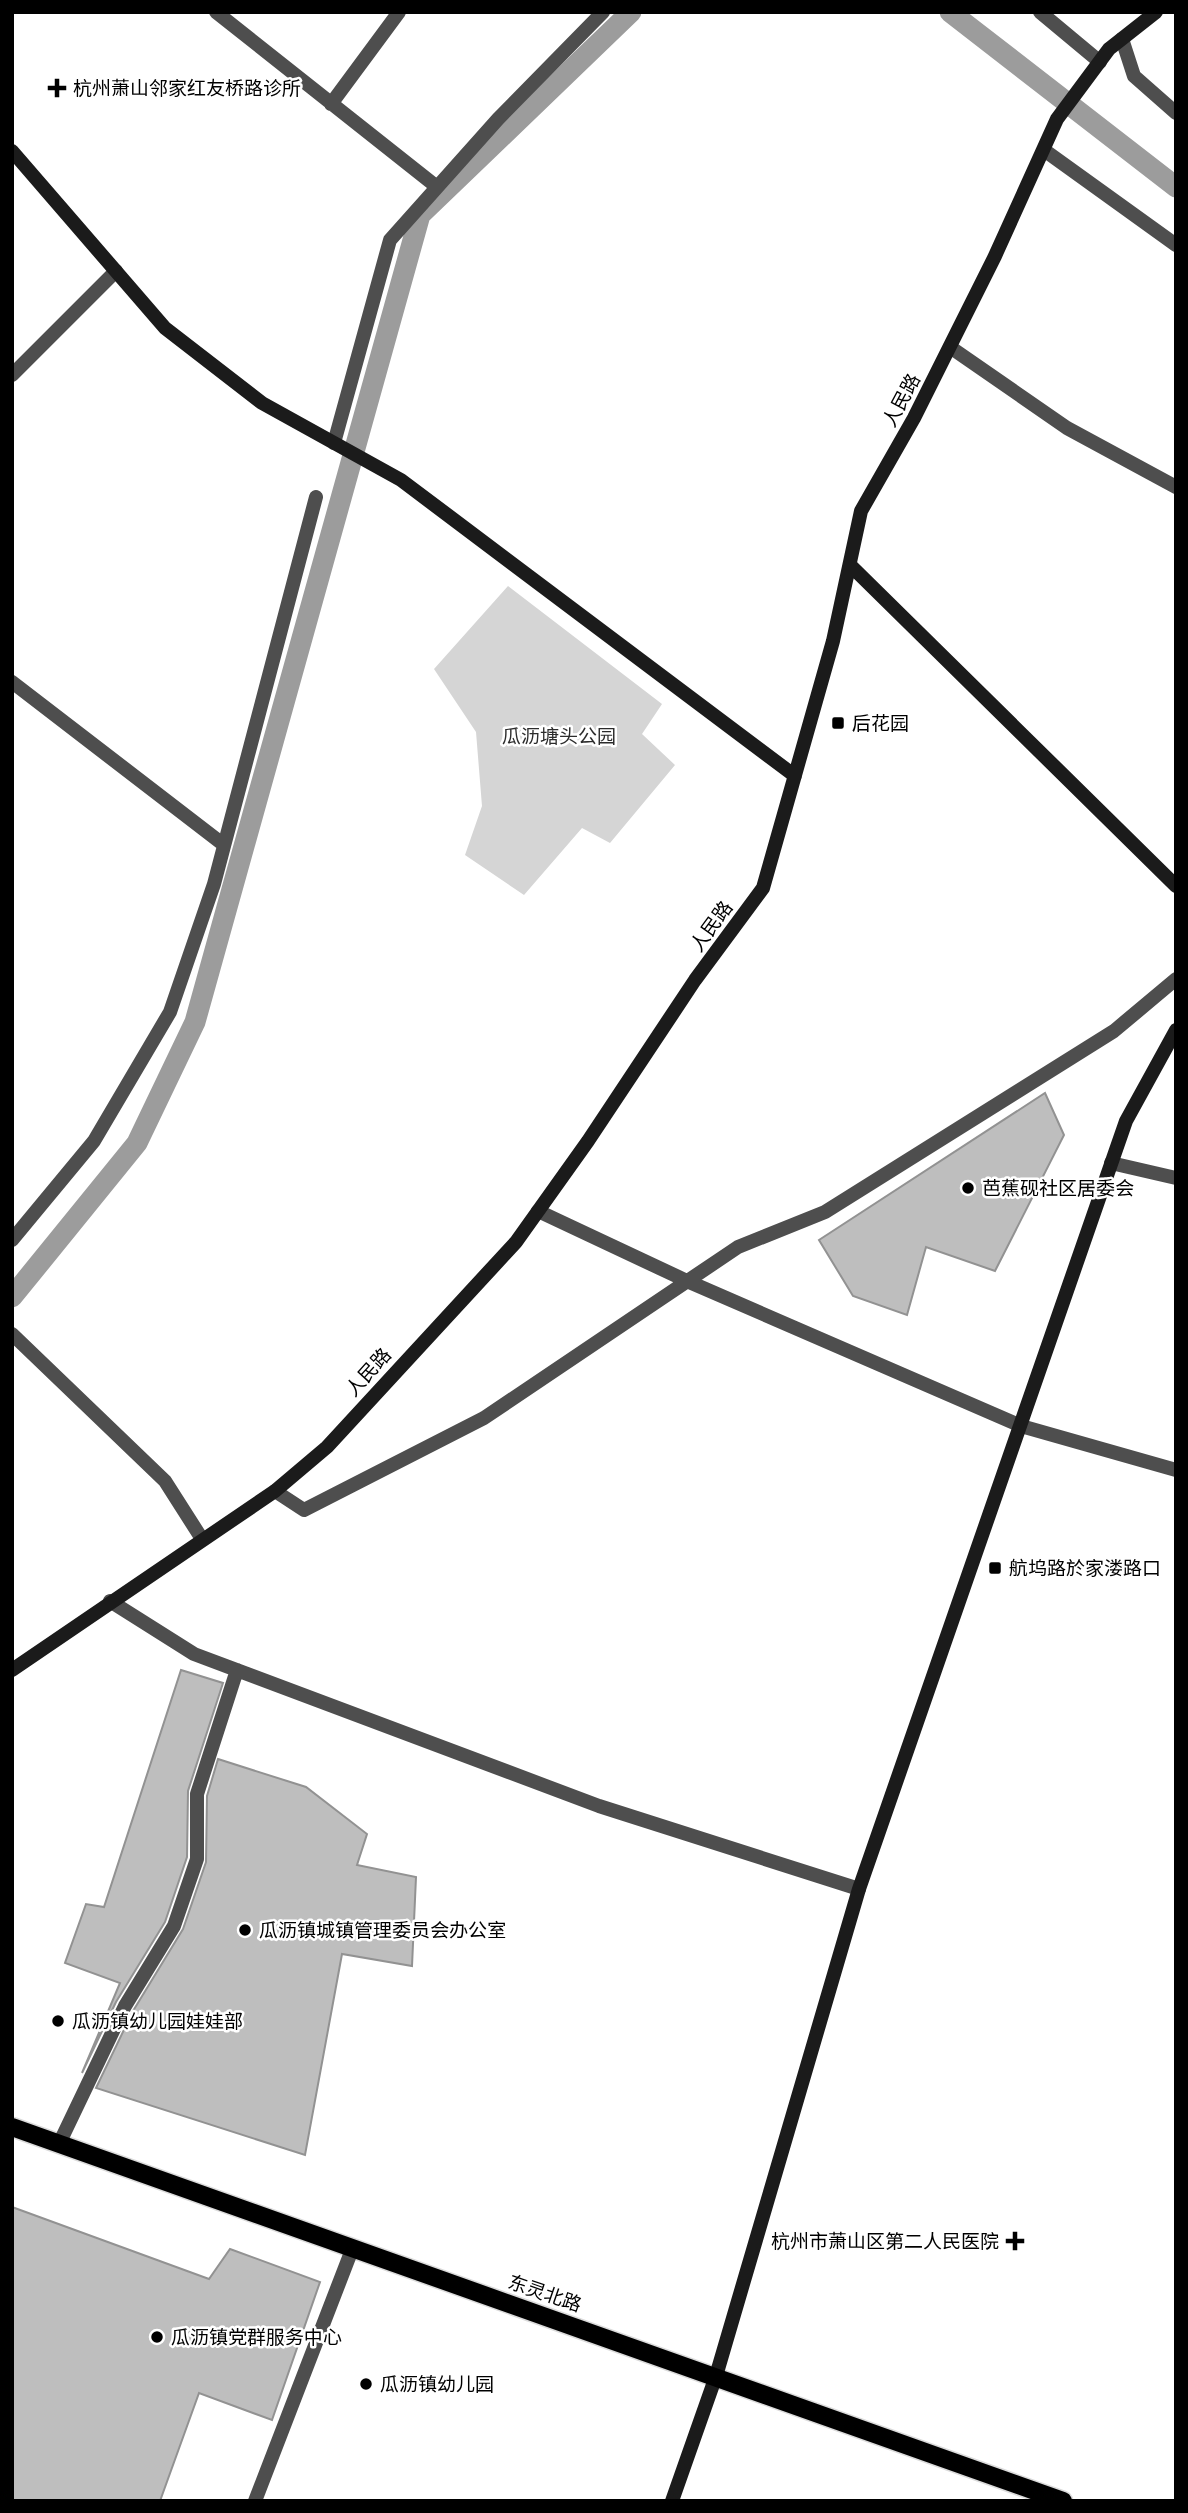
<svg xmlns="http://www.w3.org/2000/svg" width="1188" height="2513" viewBox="0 0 1188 2513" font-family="Overpass,'Noto Sans SC',sans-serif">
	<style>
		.green { fill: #d5d5d5 }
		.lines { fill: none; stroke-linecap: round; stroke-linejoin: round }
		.canal { stroke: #9c9c9c; stroke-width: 21 }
		.building { fill: #bebebe; stroke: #929292; stroke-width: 2 }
		.primary-casing { stroke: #dbdbdb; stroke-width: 21 }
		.street { stroke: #4e4e4e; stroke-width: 14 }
		.secondary { stroke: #1b1b1b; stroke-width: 14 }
		.primary { stroke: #000; stroke-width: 18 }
		.poi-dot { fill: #000; stroke: #fff; stroke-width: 2.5 }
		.labels { text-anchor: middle; stroke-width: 5; stroke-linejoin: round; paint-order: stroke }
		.poi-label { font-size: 19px; fill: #000; stroke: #fff; text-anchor: start }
		.street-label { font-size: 19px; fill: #000; stroke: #fff }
		.park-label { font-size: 19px; fill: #2c2c2c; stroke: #fff }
	</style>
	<rect width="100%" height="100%" fill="#fff"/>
	<path class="green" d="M508,586L662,704L642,734L675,765L610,843L582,828L524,895L465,855L482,806L476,732L434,669Z"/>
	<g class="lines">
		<path class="canal" d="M950,12L1176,187
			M12,1297L137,1143L195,1022L420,215L631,12"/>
	</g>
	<path class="building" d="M1045,1093L1064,1135L995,1271L926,1247L907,1315L853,1296L819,1240Z
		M181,1670L223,1683L188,1791L187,1857L165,1922L116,2002L82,2073L120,1983L65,1963L86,1904L104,1907Z
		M218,1759L306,1787L367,1834L357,1865L416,1877L412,1966L342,1954L305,2155L96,2088L133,2011L183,1929L206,1862L207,1796Z
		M12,2207L209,2279L230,2249L320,2282L272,2420L199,2393L160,2501H12Z"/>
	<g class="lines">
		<g class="primary-casing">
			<path id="primary" d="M12,2127L1063,2501"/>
		</g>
		<path class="street" d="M216,12L437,187
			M1040,12L1100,62
			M1122,39L1134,76L1176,113
			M331,104L399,12
			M1044,150L1176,245
			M950,347L1067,428L1176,487
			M12,375L116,271
			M334,443L390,240L498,119L603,12
			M12,682L224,845
			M1111,1163L1176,1178
			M538,1211L687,1281L1021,1426L1176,1470
			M12,1240L94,1141L170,1012L214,884L316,497
			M12,1334L165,1481L202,1539
			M275,1491L304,1510L484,1418L738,1247L825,1212L1114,1031L1176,979
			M110,1601L194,1654L599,1806L859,1889
			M59,2144L125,2006L174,1926L197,1859V1794L237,1670
			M255,2501L353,2247"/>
		<path class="secondary" d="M12,151L165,328L262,403L401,480L795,776
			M850,565L1176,886
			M12,1670L275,1491L327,1447L516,1242L588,1141L695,980L763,888L833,641L861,511L914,418L995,256L1057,119L1109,49L1156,12
			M672,2501L716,2376L859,1889L1126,1121L1176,1030"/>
		<use href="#primary" class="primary"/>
	</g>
	<g class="poi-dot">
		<path d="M53.5 77.5h7v7h7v7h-7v7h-7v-7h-7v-7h7z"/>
		<rect x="831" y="716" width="14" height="14" rx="3.5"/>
		<circle cx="968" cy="1188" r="7"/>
		<rect x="988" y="1561" width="14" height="14" rx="3.5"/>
		<circle cx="245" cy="1930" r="7"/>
		<circle cx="58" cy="2021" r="7"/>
		<path d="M1011.5 2230.5h7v7h7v7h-7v7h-7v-7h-7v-7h7z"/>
		<circle cx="157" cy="2337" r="7"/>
		<circle cx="366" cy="2384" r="7"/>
	</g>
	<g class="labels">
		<g class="poi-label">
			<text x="73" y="95">杭州萧山邻家红友桥路诊所</text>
			<text x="852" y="730">后花园</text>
			<text x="982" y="1195">芭蕉砚社区居委会</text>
			<text x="1009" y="1575">航坞路於家溇路口</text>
			<text x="259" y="1937">瓜沥镇城镇管理委员会办公室</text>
			<text x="72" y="2028">瓜沥镇幼儿园娃娃部</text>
			<text x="999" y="2248" text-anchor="end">杭州市萧山区第二人民医院</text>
			<text x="171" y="2344">瓜沥镇党群服务中心</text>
			<text x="380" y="2391">瓜沥镇幼儿园</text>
		</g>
		<g class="street-label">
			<text transform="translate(901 400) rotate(-62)" y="7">人民路</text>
			<text transform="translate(711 926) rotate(-54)" y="7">人民路</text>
			<text transform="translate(368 1372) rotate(-48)" y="7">人民路</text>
			<text transform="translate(545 2293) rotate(19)" y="7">东灵北路</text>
		</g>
		<g class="park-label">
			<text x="559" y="743">瓜沥塘头公园</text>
		</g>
	</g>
	<rect width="1188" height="2513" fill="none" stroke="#000000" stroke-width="28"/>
</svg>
